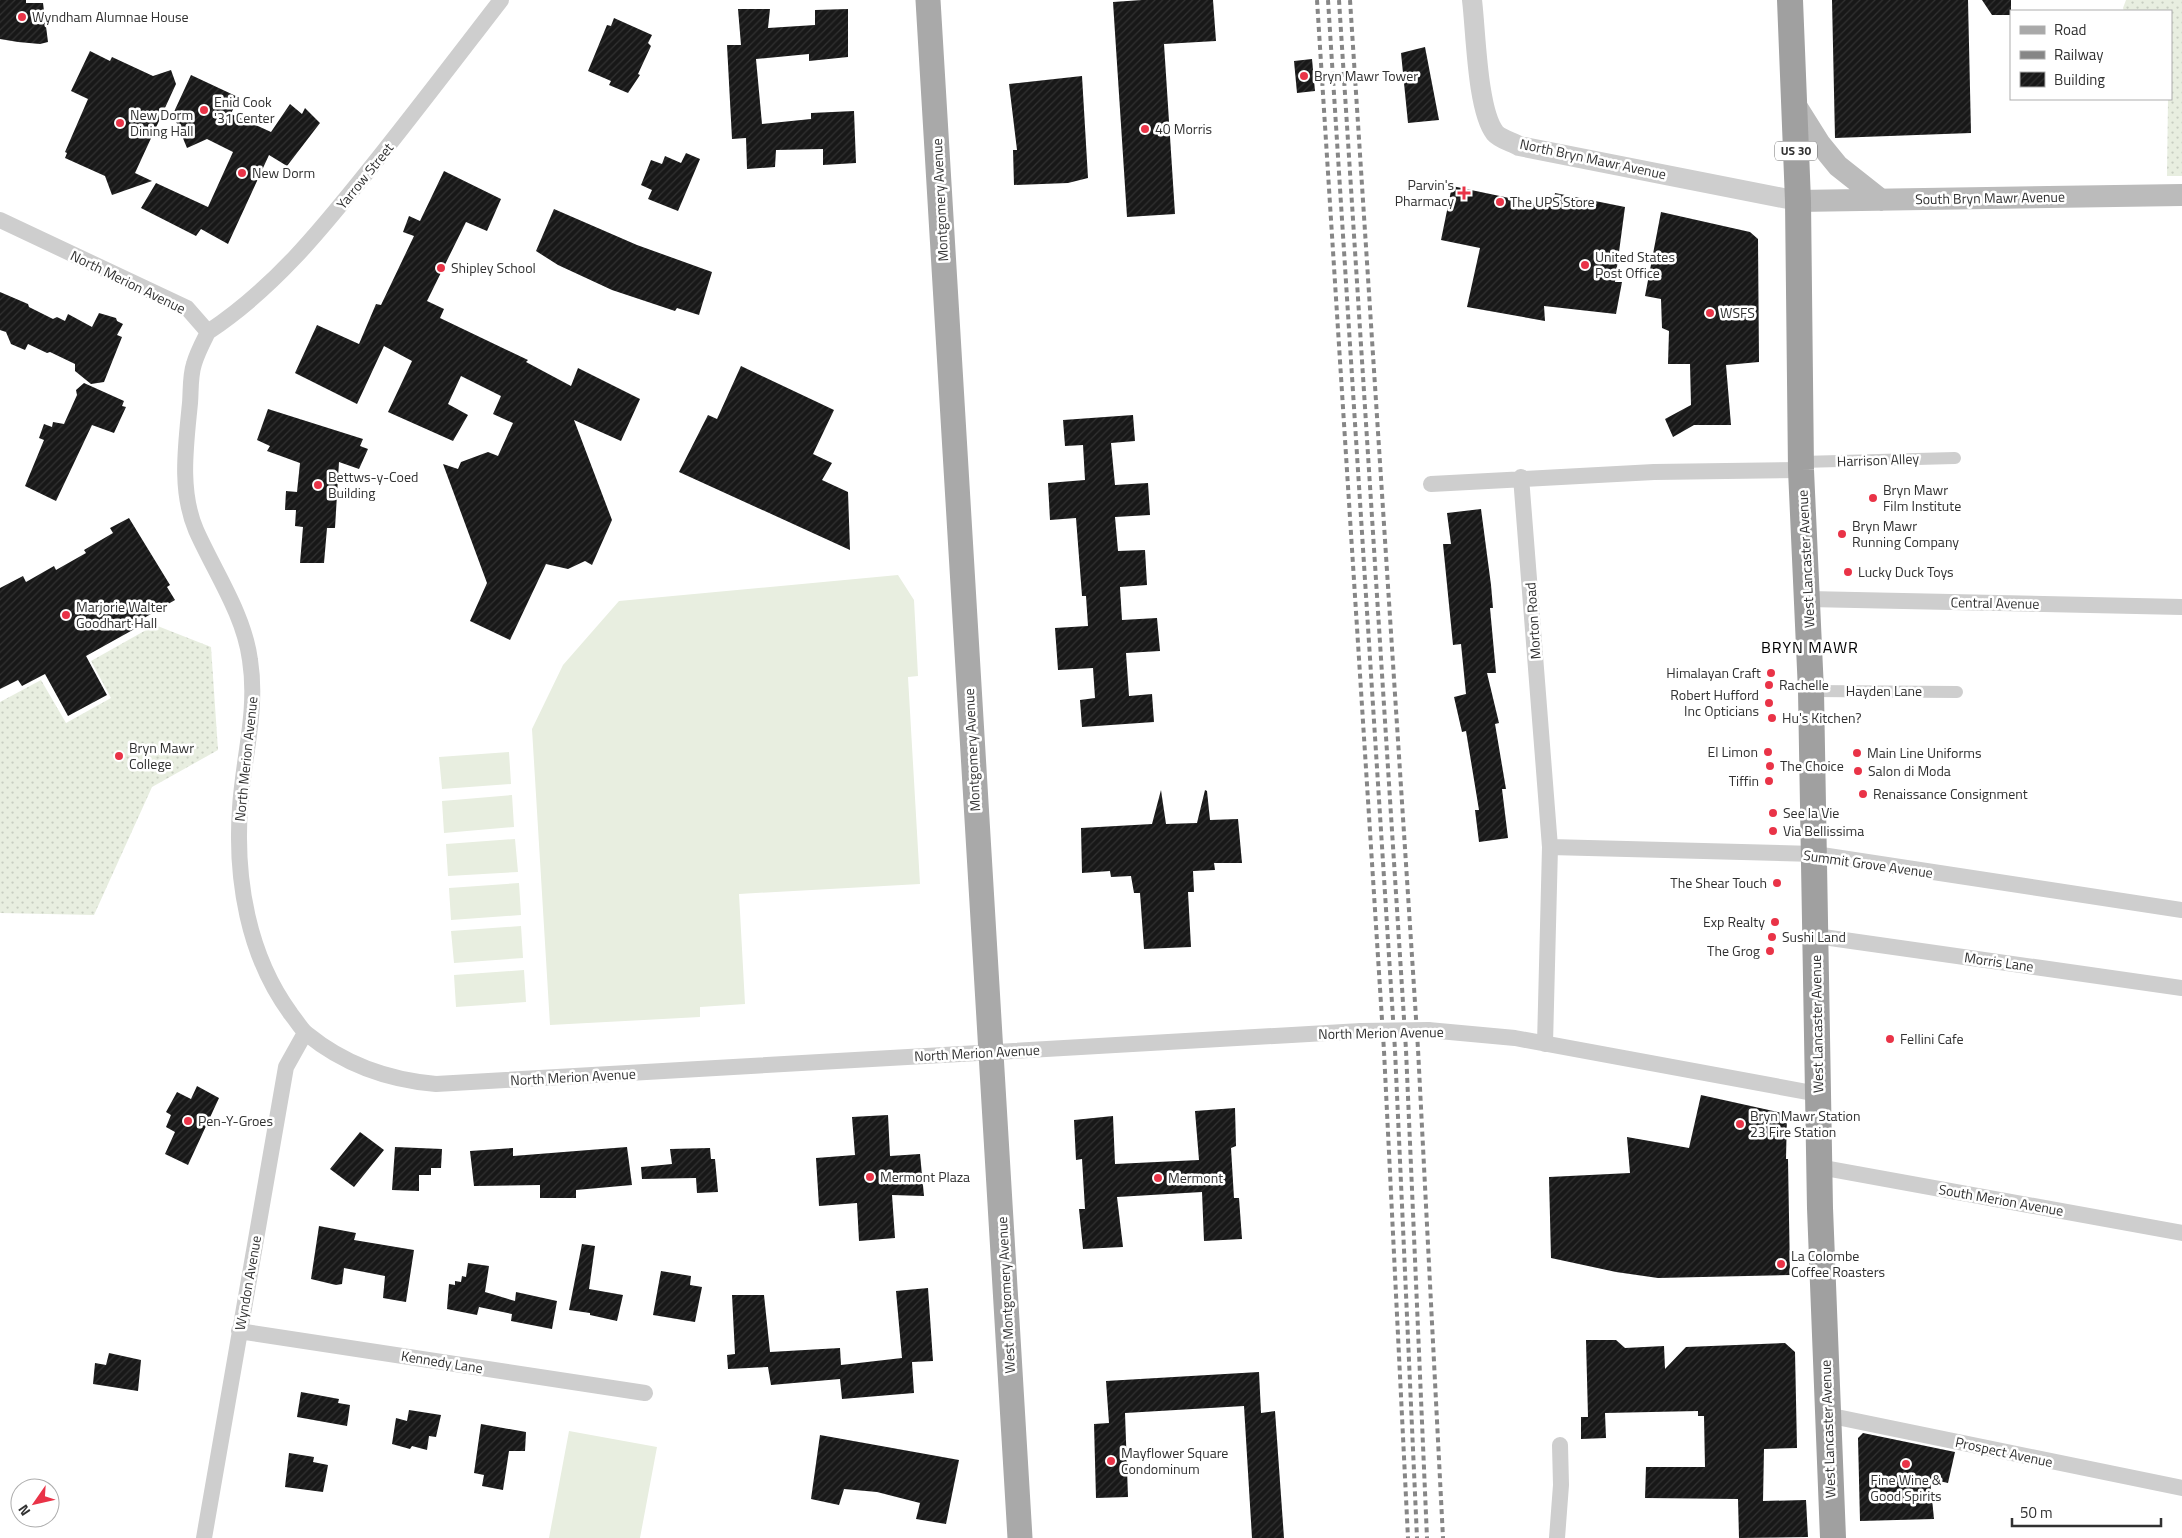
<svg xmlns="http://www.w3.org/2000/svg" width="2182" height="1538" viewBox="0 0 2182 1538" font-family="'Titillium Web',sans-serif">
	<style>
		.grass { fill: url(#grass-dots) }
		.pitch { fill: #e8eee0 }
		.building { fill: url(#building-hatch) }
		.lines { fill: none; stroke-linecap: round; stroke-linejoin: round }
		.pedestrian { stroke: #cecece; stroke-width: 12 }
		.minor { stroke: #cecece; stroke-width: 16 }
		.tertiary { stroke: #cecece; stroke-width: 20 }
		.secondary { stroke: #bbb; stroke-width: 22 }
		.primary { stroke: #a9a9a9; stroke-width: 25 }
		.trunk { stroke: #a0a0a0; stroke-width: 26 }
		.rail { stroke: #868686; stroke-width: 4; stroke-dasharray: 5 4; stroke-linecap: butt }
		.minor-bridge { stroke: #cecece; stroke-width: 16 }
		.poi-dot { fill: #e93347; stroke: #fff; stroke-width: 2 }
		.labels { text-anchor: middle; stroke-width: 5; stroke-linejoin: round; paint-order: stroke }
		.shield { fill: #fff; stroke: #6f6f6f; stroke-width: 1 }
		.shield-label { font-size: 12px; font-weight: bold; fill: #313131 }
		.poi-label { font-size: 14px; fill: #313131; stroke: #fff; text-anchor: start }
		.street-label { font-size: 14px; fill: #313131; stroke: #fff }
		.quarter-label { font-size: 16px; letter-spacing: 1px; fill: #000; stroke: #fff }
	</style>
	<defs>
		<pattern id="grass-dots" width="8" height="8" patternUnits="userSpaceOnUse" patternTransform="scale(1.25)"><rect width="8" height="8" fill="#e8eee0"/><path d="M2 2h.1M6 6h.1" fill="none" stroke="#c7cdc1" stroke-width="1.8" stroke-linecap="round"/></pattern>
		<pattern id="building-hatch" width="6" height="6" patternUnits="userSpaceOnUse" patternTransform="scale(1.25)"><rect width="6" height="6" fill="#181818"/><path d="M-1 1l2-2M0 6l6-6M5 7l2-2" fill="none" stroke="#313131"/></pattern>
	</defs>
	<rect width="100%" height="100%" fill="#fff"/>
	<path class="grass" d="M2126,0H2182V176H2167L2168,99H2171V11H2124L2123,8Z
		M155,625L211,647L218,750L152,787L94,915L0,913V702L41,680L66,723L111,698L91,661Z"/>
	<path class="pitch" d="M898,575L914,600L918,676L908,677L920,884L739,894L745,1004L700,1007V1017L550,1025L532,729L563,665L619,601Z
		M509,752L511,784L442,789L439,757Z
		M512,795L514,827L444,833L442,801Z
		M515,839L518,872L448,876L446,844Z
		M519,883L521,915L451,920L449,888Z
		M521,926L523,958L454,963L451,931Z
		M524,970L526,1002L456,1007L454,975Z
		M569,1431L657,1447L640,1538H549Z"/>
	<path class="building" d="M0,0H26V3H43L48,42L40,44L18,42L0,39Z
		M1142,0H1213L1216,41L1164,44L1175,214L1127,217L1113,2Z
		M1832,0H1968L1971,133L1835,138Z
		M1982,0H2011V15H1992Z
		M738,9H770L768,28L815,25V10L848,9V57L809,61V54L756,59L762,124L811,119V113L854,111L856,163L823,165V149L776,150L775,167L747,169L746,138L732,139L727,45H741Z
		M614,18L652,35L648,43L651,46L638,74L640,75L628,93L609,85L611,81L588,71L607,25L611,26Z
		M1425,47L1439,120L1408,123L1401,53Z
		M90,51L110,61L112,57L153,76L171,70L176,84L135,173L152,181L112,195L105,176L65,158L67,153L65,152L88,99L71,91Z
		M1312,59L1315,91L1297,93L1294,61Z
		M191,75L238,97L231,114L271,132L290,104L302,114L305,108L320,123L287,166L269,155L228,244L201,229L196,236L141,208L156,183L208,207L233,152L207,139L187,148L173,114Z
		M1082,76L1088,178L1068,183L1014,185L1013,150H1017L1009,84Z
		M686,153L700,159L678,211L648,199L652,190L641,185L651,160L662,164L665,156L681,163Z
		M444,171L501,199L487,231L466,222L427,301L444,309L440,318L528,360L526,362L571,386L578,368L640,399L621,441L574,420L612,520L592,565L585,561L568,569L546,564L510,640L470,621L487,583L443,464L458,469L461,462L488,452L498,456L513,423L493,414L501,396L461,376L448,404L468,415L453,441L388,412L412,361L384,346L357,404L295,373L317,325L359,344L376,304L381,305L414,236L403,232L409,216L420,221Z
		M1452,186L1553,207L1555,193L1625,207L1615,282H1622L1616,314L1544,306L1545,321L1467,307L1480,248L1441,240Z
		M554,209L637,245L712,272L699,315L677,308L675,311L612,290L558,265L536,251Z
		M1661,212L1750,232L1758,239L1759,362L1726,365L1731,425H1694L1673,437L1665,419L1691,405L1690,364H1668L1669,331L1662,328L1661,299L1645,296Z
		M0,292L28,304L29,307L53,319L57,317L65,321L68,314L92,327L99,313L116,318L117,321L123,324L117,335L122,337L104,382L91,384L75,371V364L50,352L47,353L28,344L25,350L11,344L6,332L0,330Z
		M741,366L834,410L813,454L832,463L822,480L848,492L850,550L679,472L708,415L717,419Z
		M84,383L124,401L122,406L126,407L114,433L92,425L56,501L25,486L44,440L39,438L44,424L52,427L53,422L64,424L77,395L76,390Z
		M268,409L363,439L360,446L368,449L359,469L339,462L335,528H327L324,563H300L303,527L295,526L296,510H285L286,491L297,492L300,463L267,451L270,446L257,440Z
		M1133,415L1135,441L1111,443L1115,485L1148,483L1150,515L1115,517L1118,551L1145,550L1147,585L1120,587L1122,620L1157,618L1160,651L1126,653L1129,696L1152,694L1154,722L1082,727L1080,700L1095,698L1093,668L1058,670L1055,628L1088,626L1086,596H1082L1076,518L1050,520L1048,483L1085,480L1083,445L1065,446L1063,420Z
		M1481,509L1491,585L1493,608H1490L1496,673H1487L1499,723L1495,724L1506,789H1502L1508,838L1479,842L1475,810H1479L1466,731L1462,732L1454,697L1466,694L1461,644L1453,645L1443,544H1451L1447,513Z
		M129,518L170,585L167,587L175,600L144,618L147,622L86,656L107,695L68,716L45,674L22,686L18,680L0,689V588L23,576L26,582L54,566L56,570L86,553L84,550L113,533L110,528Z
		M1161,790L1166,824L1197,823L1205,790L1207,791L1210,820L1238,819L1242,863H1214L1215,870L1193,871L1194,892H1188L1191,947L1144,949L1140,893H1134L1131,876L1111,877L1110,871L1082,873L1081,828L1152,824Z
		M197,1086L219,1098L188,1165L165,1154L175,1132L166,1127L171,1115L166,1112L177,1092L191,1099Z
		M1701,1095L1787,1114L1786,1159H1788L1790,1275L1658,1278L1616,1272L1551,1258L1549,1177L1630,1173L1627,1137L1689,1148Z
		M1235,1108L1236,1146L1231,1148L1234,1198H1239L1242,1239L1204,1241L1202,1192L1117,1197L1123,1247L1083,1249L1079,1209H1085L1082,1159L1076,1160L1074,1120L1113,1116L1115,1164L1199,1160L1195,1111Z
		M888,1115L890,1156L920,1154L924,1196L892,1195L895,1238L859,1241L857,1203L819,1206L816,1158L855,1155L852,1117Z
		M360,1132L384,1150L354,1187L330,1169Z
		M395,1147L442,1149L441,1168H431V1175H419V1191L392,1190Z
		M627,1147L632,1185L576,1190V1198H540V1185L474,1186L470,1151L513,1148V1156Z
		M710,1148L711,1159H715L718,1192L697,1193L696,1178L642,1179L641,1167L672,1164L670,1149Z
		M319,1226L356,1233L354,1240L414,1250L406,1302L383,1298L385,1276L344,1268L342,1284L336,1285L311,1279Z
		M582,1244L595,1246L589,1289L623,1295L617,1321L590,1315V1313L569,1310Z
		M468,1263L489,1266L485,1292L515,1301L516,1292L557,1301L552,1329L511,1321L512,1314L479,1307L477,1315L447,1309L449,1284L455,1285V1281L461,1282L462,1276L466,1277Z
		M661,1271L691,1276L690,1285L702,1287L695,1322L653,1315Z
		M928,1288L933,1361L912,1362L914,1393L842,1399L840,1379L771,1385L768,1367L728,1369L727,1355L735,1354L732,1295H764L770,1352L840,1348L841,1365L902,1358L896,1291Z
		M1586,1340H1616L1625,1348L1664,1346L1665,1369L1686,1347L1785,1343L1795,1352L1797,1448L1764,1449L1763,1501L1806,1500L1808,1537L1739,1538L1738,1499L1645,1498L1646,1467H1705L1704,1416H1698V1411L1605,1413L1606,1438L1581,1439V1417H1588Z
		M109,1353L141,1360L138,1391L93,1384L95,1363L106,1365Z
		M1259,1372L1261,1413L1275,1411L1284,1538H1252L1244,1406L1125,1413L1128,1497L1096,1498L1094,1424L1109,1423L1106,1381Z
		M301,1392L339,1399L338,1403L350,1405L347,1426L297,1417Z
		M409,1410L441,1415L436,1437L429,1436L427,1450L412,1446L410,1449L392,1444L396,1418L407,1421Z
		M481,1424L526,1432L525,1451H509L503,1490L482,1486L484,1475L474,1473Z
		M1863,1433L1955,1452L1948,1483L1930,1479L1934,1519L1860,1521L1858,1438Z
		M820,1435L959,1460L946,1524L916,1519L920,1503L877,1492L844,1489L839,1505L811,1499Z
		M289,1453L314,1457L313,1462L328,1465L323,1492L285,1487Z"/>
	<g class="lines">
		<path class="pedestrian" d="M1801,462L1955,458
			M1811,691L1957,692"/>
		<path class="minor" d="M0,220L187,308L208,332C203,342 197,353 194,364C190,376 191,391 190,403C186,445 179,490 196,530C214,571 244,614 250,660C258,711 243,758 240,808C235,879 248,956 291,1014C296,1020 301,1029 307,1034C345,1065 389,1080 436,1084L1361,1031
			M208,332C273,289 320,231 368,171C413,115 457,57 501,0
			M1521,477L1550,847L1545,1044
			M1431,484L1654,472L1801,470
			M1808,599L2182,607
			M1550,847L1815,854L2182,910
			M1816,936L2182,988
			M1428,1030L1515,1038L1818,1094
			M1819,1167L2182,1233
			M239,1331L645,1393
			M1827,1415L2182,1488
			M204,1538L286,1067L305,1033
			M1557,1538L1561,1485L1560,1445"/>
		<path class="tertiary" d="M1472,0C1476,32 1477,110 1495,133C1500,139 1512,142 1519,146L1798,201"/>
		<path class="secondary" d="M1793,101L1820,144L1838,166L1881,200
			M1798,201L2182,195"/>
		<path class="primary" d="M928,0L1020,1538"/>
		<path class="trunk" d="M1790,0L1798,201L1801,470L1811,691L1820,1208L1833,1538"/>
		<path class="rail" d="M1317,0L1384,1051L1408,1538
			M1328,0L1395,1050L1417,1538
			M1339,0L1406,1050L1427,1538
			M1350,0L1418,1049L1443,1538"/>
		<path class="minor-bridge" d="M1361,1031L1428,1030"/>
	</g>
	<g class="poi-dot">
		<circle cx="22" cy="17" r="5"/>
		<circle cx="1304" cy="76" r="5"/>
		<circle cx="204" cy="110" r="5"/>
		<circle cx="120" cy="123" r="5"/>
		<circle cx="1145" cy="129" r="5"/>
		<circle cx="242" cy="173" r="5"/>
		<path d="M1461.5 185.5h5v5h5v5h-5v5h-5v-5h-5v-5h5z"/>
		<circle cx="1500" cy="202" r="5"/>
		<circle cx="1585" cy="265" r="5"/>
		<circle cx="441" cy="268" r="5"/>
		<circle cx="1710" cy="313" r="5"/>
		<circle cx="318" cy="485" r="5"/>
		<circle cx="1873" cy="498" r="5"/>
		<circle cx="1842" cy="534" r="5"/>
		<circle cx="1848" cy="572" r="5"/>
		<circle cx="66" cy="615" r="5"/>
		<circle cx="1771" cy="673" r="5"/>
		<circle cx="1769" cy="685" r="5"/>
		<circle cx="1769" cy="703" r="5"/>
		<circle cx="1772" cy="718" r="5"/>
		<circle cx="1768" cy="752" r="5"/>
		<circle cx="1857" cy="753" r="5"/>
		<circle cx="119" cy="756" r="5"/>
		<circle cx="1770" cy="766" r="5"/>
		<circle cx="1858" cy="771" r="5"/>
		<circle cx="1769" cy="781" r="5"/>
		<circle cx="1863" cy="794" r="5"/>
		<circle cx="1773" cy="813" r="5"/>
		<circle cx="1773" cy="831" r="5"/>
		<circle cx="1777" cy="883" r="5"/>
		<circle cx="1775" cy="922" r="5"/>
		<circle cx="1772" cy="937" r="5"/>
		<circle cx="1770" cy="951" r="5"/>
		<circle cx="1890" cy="1039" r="5"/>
		<circle cx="188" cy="1121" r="5"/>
		<circle cx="1740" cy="1124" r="5"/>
		<circle cx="870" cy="1177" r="5"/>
		<circle cx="1158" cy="1178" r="5"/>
		<circle cx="1781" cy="1264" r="5"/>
		<circle cx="1111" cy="1461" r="5"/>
		<circle cx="1906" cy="1464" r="5"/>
	</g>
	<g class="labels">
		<rect class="shield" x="1775" y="141.5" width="42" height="19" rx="4"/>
		<g class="shield-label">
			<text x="1796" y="155">US 30</text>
		</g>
		<g class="poi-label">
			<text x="32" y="22">Wyndham Alumnae House</text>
			<text x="1314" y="81">Bryn Mawr Tower</text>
			<text x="214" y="107">Enid Cook<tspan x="214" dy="16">'31 Center</tspan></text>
			<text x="130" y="120">New Dorm<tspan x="130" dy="16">Dining Hall</tspan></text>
			<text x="1155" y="134">40 Morris</text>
			<text x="252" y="178">New Dorm</text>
			<text x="1454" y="190" text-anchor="end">Parvin's<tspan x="1454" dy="16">Pharmacy</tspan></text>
			<text x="1510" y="207">The UPS Store</text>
			<text x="1595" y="262">United States<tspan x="1595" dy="16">Post Office</tspan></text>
			<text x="451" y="273">Shipley School</text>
			<text x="1720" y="318">WSFS</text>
			<text x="328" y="482">Bettws-y-Coed<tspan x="328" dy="16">Building</tspan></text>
			<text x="1883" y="495">Bryn Mawr<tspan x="1883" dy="16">Film Institute</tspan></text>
			<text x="1852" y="531">Bryn Mawr<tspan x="1852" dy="16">Running Company</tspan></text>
			<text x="1858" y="577">Lucky Duck Toys</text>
			<text x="76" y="612">Marjorie Walter<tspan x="76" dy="16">Goodhart Hall</tspan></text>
			<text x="1761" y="678" text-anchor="end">Himalayan Craft</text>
			<text x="1779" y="690">Rachelle</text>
			<text x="1759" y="700" text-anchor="end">Robert Hufford<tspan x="1759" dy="16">Inc Opticians</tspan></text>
			<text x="1782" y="723">Hu's Kitchen?</text>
			<text x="129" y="753">Bryn Mawr<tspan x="129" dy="16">College</tspan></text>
			<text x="1758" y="757" text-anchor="end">El Limon</text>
			<text x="1867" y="758">Main Line Uniforms</text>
			<text x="1780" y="771">The Choice</text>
			<text x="1868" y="776">Salon di Moda</text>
			<text x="1759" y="786" text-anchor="end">Tiffin</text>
			<text x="1873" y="799">Renaissance Consignment</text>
			<text x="1783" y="818">See la Vie</text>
			<text x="1783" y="836">Via Bellissima</text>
			<text x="1767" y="888" text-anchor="end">The Shear Touch</text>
			<text x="1765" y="927" text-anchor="end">Exp Realty</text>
			<text x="1782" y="942">Sushi Land</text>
			<text x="1760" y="956" text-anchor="end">The Grog</text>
			<text x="1900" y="1044">Fellini Cafe</text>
			<text x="1750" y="1121">Bryn Mawr Station<tspan x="1750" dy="16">23 Fire Station</tspan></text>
			<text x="198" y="1126">Pen-Y-Groes</text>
			<text x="880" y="1182">Mermont Plaza</text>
			<text x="1168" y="1183">Mermont</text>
			<text x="1791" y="1261">La Colombe<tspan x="1791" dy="16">Coffee Roasters</tspan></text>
			<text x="1121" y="1458">Mayflower Square<tspan x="1121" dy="16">Condominum</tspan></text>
			<text x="1906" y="1485" text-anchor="middle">Fine Wine &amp;<tspan x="1906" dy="16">Good Spirits</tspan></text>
		</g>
		<g class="street-label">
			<text transform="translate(1593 159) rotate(12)" y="5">North Bryn Mawr Avenue</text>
			<text transform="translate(365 176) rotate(-51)" y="5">Yarrow Street</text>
			<text transform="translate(1990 198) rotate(-1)" y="5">South Bryn Mawr Avenue</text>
			<text transform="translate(940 200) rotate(-93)" y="5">Montgomery Avenue</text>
			<text transform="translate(128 282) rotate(26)" y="5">North Merion Avenue</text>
			<text transform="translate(1878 460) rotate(-2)" y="5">Harrison Alley</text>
			<text transform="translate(1806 559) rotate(-93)" y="5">West Lancaster Avenue</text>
			<text transform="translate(1995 603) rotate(1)" y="5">Central Avenue</text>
			<text transform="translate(1533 621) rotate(-94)" y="5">Morton Road</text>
			<text x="1884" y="696">Hayden Lane</text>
			<text transform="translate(972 750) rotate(-93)" y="5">Montgomery Avenue</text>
			<text transform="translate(246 759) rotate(-84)" y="5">North Merion Avenue</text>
			<text transform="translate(1868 864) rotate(8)" y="5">Summit Grove Avenue</text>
			<text transform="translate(1999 962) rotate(8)" y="5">Morris Lane</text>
			<text transform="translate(1817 1024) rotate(-91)" y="5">West Lancaster Avenue</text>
			<text transform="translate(1381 1033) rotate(-1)" y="5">North Merion Avenue</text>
			<text transform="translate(977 1053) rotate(-3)" y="5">North Merion Avenue</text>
			<text transform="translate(573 1077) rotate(-3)" y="5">North Merion Avenue</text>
			<text transform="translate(2001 1200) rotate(10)" y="5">South Merion Avenue</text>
			<text transform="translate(248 1283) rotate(-80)" y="5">Wyndon Avenue</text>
			<text transform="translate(1006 1295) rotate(-93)" y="5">West Montgomery Avenue</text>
			<text transform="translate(442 1362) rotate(9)" y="5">Kennedy Lane</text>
			<text transform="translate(1828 1429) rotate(-92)" y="5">West Lancaster Avenue</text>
			<text transform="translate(2004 1452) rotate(12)" y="5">Prospect Avenue</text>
		</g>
		<g class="quarter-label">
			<text x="1810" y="653">BRYN MAWR</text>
		</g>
	</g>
	<rect x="2010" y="10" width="162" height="90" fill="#ffffff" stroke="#adadad"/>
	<rect x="2020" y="26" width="25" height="8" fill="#a9a9a9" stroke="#adadad"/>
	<text x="2054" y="35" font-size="15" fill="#313131">Road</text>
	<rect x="2020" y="51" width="25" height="8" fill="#868686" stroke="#adadad"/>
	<text x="2054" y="60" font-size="15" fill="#313131">Railway</text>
	<rect x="2020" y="72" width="25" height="15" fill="url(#building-hatch)" stroke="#adadad"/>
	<text x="2054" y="85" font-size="15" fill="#313131">Building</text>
	<g transform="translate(35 1503) rotate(236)"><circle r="24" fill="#ffffff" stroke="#adadad"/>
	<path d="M0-4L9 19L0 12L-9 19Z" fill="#e93347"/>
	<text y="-8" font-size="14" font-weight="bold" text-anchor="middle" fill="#313131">N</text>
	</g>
	<path d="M2012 1518v8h149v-8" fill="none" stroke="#313131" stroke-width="2.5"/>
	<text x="2020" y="1518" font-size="15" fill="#313131" stroke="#ffffff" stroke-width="4" paint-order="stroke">50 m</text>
</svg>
